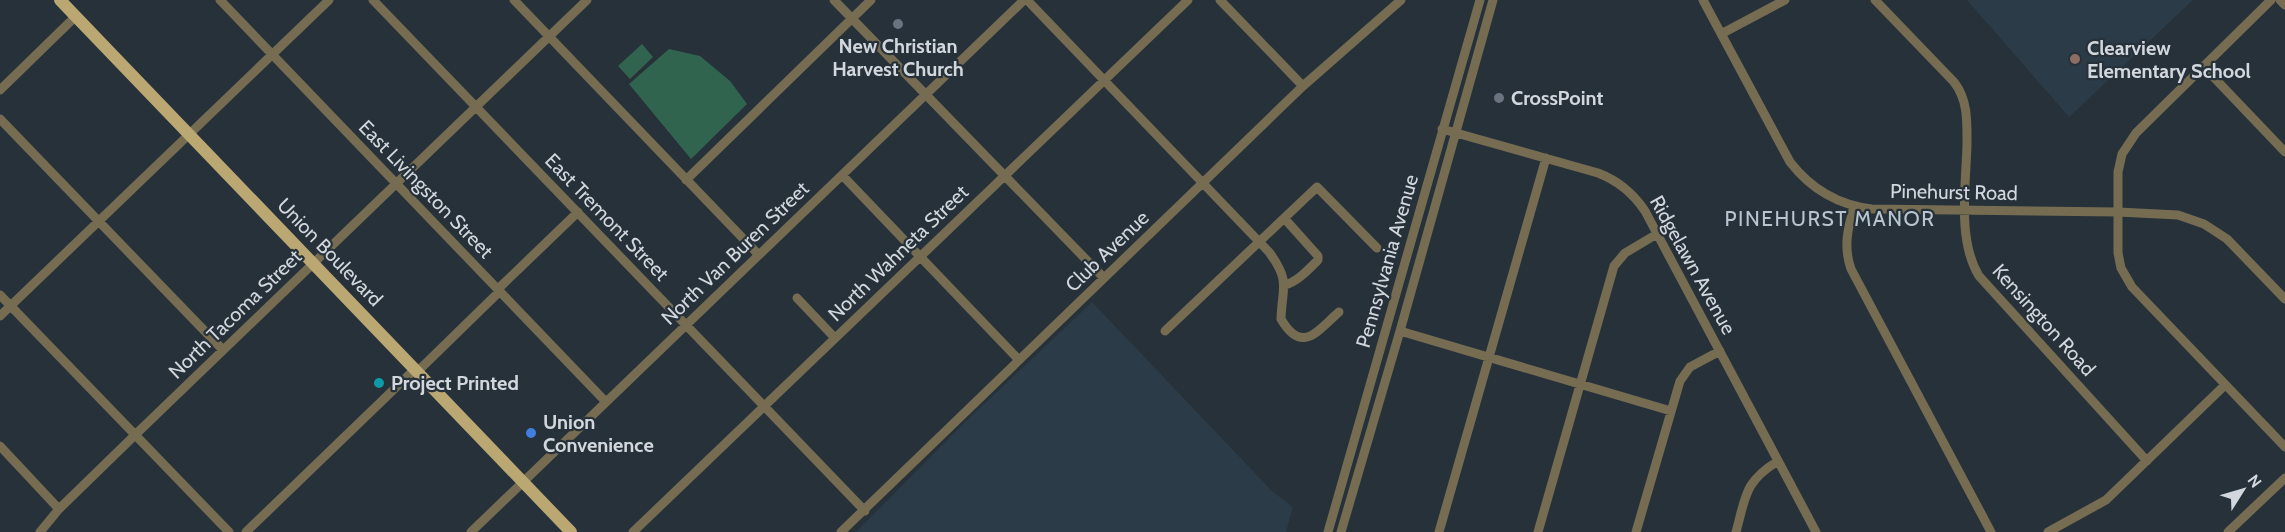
<svg xmlns="http://www.w3.org/2000/svg" width="2285" height="532" viewBox="0 0 2285 532" font-family="Cabin,sans-serif">
	<style>
		.built { fill: #2b3b48 }
		.green { fill: #31644e }
		.lines { fill: none; stroke-linecap: round; stroke-linejoin: round }
		.minor { stroke: #756c52; stroke-width: 9 }
		.major { stroke: #bba771; stroke-width: 12 }
		.worship-dot { fill: #6b7280; stroke: #27313a; stroke-width: 2 }
		.education-dot { fill: #8d6e63; stroke: #27313a; stroke-width: 2 }
		.culture-dot { fill: #0f9aa8; stroke: #27313a; stroke-width: 2 }
		.shop-dot { fill: #3f7fe0; stroke: #27313a; stroke-width: 2 }
		.labels { text-anchor: middle; stroke-width: 4.5; stroke-linejoin: round; paint-order: stroke }
		.poi-label { font-size: 20px; font-weight: bold; fill: #d1d7dd; stroke: #27313a; text-anchor: start }
		.street-label { font-size: 20px; fill: #d1d7dd; stroke: #27313a }
		.neighbourhood-label { font-size: 21px; letter-spacing: 1.5px; fill: #b8c5d1; stroke: #27313a }
	</style>
	<rect width="100%" height="100%" fill="#27313a"/>
	<path class="built" d="M1967,0H2193L2069,117Z
		M1092,302L1272,491L1293,507L1286,532H856L963,424Z"/>
	<path class="green" d="M642,44L653,57L630,79L618,66Z
		M669,49L700,56L730,81L747,104L691,159L629,84Z"/>
	<g class="lines">
		<path class="minor" d="M220,0L606,402
			M373,0L865,511
			M514,0L759,255
			M834,0L1104,278
			M1027,0L1269,252C1291,282 1282,287 1281,319C1302,355 1317,331 1339,312
			M1220,0L1303,86
			M1703,0L1790,162C1811,189 1838,205 1872,209L2118,212L2178,215L2204,224L2227,239L2285,299
			M1875,0L1954,82C1968,100 1967,121 1967,144C1966,185 1957,240 1979,276L2147,461
			M2271,0L2136,133L2122,154L2118,172V253L2121,268L2132,287L2285,447
			M2280,0L2285,5
			M1721,34L1785,0
			M2203,66L2285,152
			M0,90L76,16
			M0,119L223,350
			M1442,129L1598,173C1619,181 1633,193 1645,211L1816,532
			M842,175L1019,360
			M686,180L871,0
			M1854,206C1848,228 1843,246 1851,269L1991,532
			M1284,218L1318,256V260C1308,270 1298,281 1285,285
			M498,289L578,212
			M0,295L229,532
			M797,298L835,338
			M0,316L329,0
			M1165,331L1317,187L1377,248
			M1400,331L1671,411
			M417,372L500,291
			M0,446L59,509
			M40,532L59,509L135,435L587,0
			M246,532L415,369
			M471,532L1024,0
			M633,532L1188,0
			M841,532L1303,86L1401,0
			M1328,532L1480,0
			M1341,532L1400,331L1493,0
			M1439,532L1546,158
			M1538,532L1614,266L1625,253L1657,234
			M1636,532L1680,381L1690,367L1720,351
			M1736,532C1746,496 1744,482 1778,461
			M2048,532L2106,500L2225,385
			M2228,532L2285,478"/>
		<path class="major" d="M60,0L571,532"/>
	</g>
	<g class="worship-dot">
		<circle cx="898" cy="24" r="6"/>
		<circle cx="1499" cy="98" r="6"/>
	</g>
	<circle class="education-dot" cx="2075" cy="59" r="6"/>
	<circle class="culture-dot" cx="379" cy="383" r="6"/>
	<circle class="shop-dot" cx="531" cy="433" r="6"/>
	<g class="labels">
		<g class="poi-label">
			<text x="898" y="53" text-anchor="middle">New Christian<tspan x="898" dy="23">Harvest Church</tspan></text>
			<text x="2087" y="55">Clearview<tspan x="2087" dy="23">Elementary School</tspan></text>
			<text x="1511" y="105">CrossPoint</text>
			<text x="391" y="390">Project Printed</text>
			<text x="543" y="429">Union<tspan x="543" dy="23">Convenience</tspan></text>
		</g>
		<g class="street-label">
			<text transform="translate(426 189) rotate(46)" y="7">East Livingston Street</text>
			<text transform="translate(1954 192) rotate(1)" y="7">Pinehurst Road</text>
			<text transform="translate(607 217) rotate(46)" y="7">East Tremont Street</text>
			<text transform="translate(1107 251) rotate(-44)" y="7">Club Avenue</text>
			<text transform="translate(330 252) rotate(46)" y="7">Union Boulevard</text>
			<text transform="translate(735 253) rotate(-44)" y="7">North Van Buren Street</text>
			<text transform="translate(898 253) rotate(-44)" y="7">North Wahneta Street</text>
			<text transform="translate(1387 261) rotate(-74)" y="7">Pennsylvania Avenue</text>
			<text transform="translate(1693 265) rotate(61)" y="7">Ridgelawn Avenue</text>
			<text transform="translate(235 314) rotate(-44)" y="7">North Tacoma Street</text>
			<text transform="translate(2044 320) rotate(48)" y="7">Kensington Road</text>
		</g>
		<g class="neighbourhood-label">
			<text x="1830" y="226">PINEHURST MANOR</text>
		</g>
	</g>
	<g transform="translate(2243 490) rotate(53)" stroke="#27313a" stroke-width="4.5" paint-order="stroke">
	<path d="M0-4.5L10 22L0 15L-10 22Z" fill="#d1d7dd"/>
	<text y="-9" font-size="16" font-weight="bold" text-anchor="middle" fill="#d1d7dd">N</text>
	</g>
</svg>
